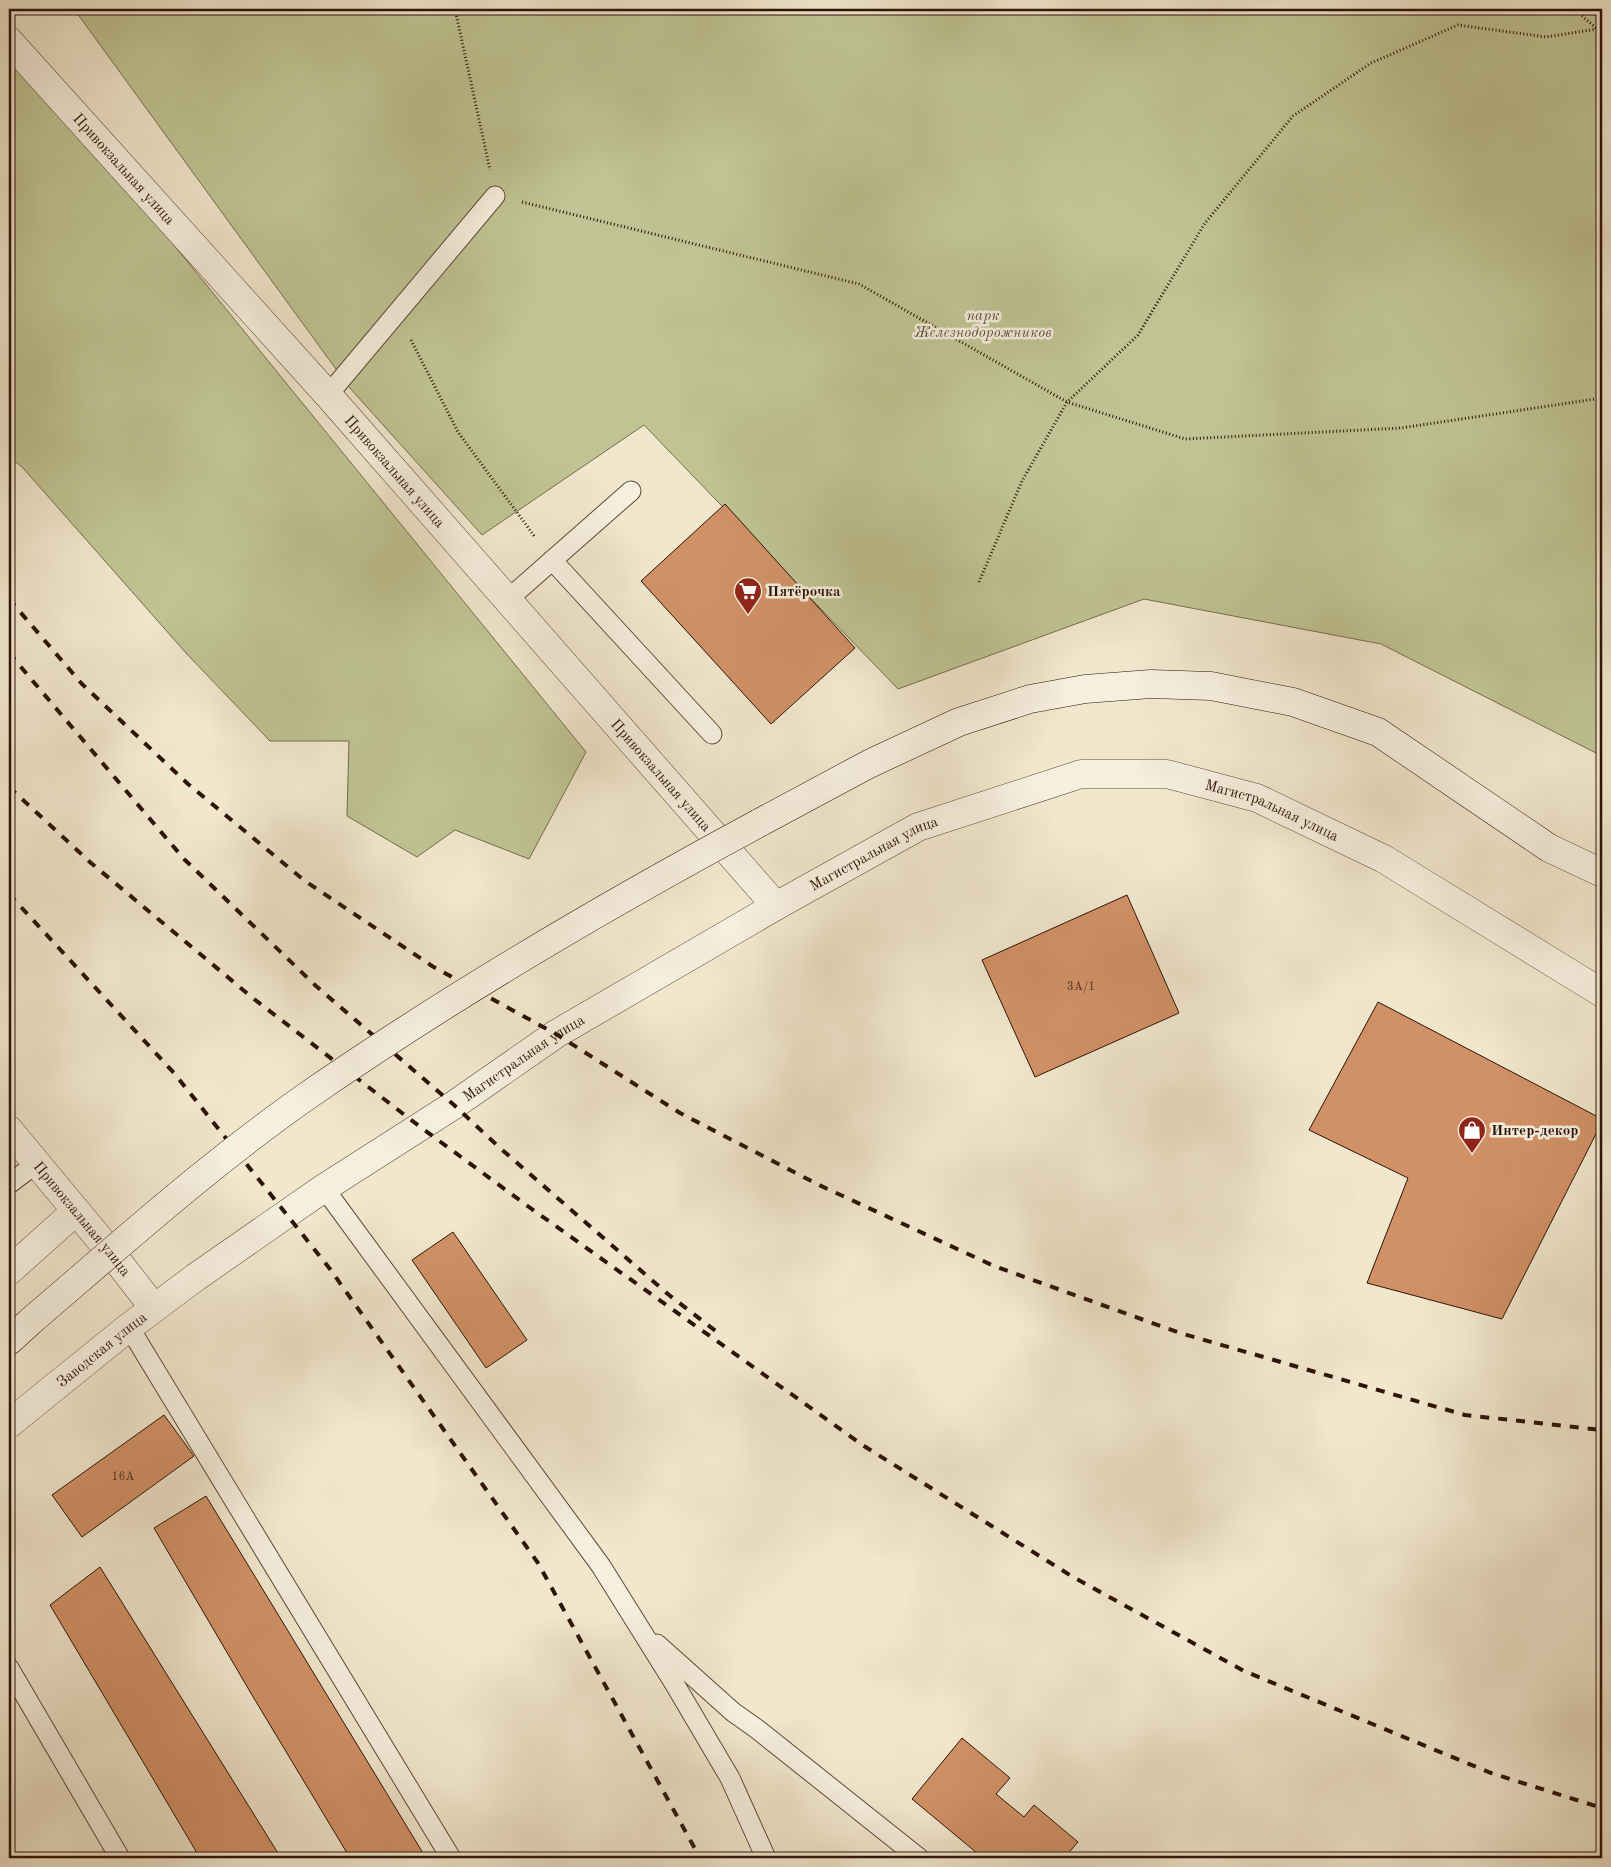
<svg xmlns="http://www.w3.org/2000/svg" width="1611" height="1867" viewBox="0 0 1611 1867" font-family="'Old Standard TT',serif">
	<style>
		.green { fill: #c0c494; stroke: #766c4e }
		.building { fill: #d19166; stroke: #2c1308 }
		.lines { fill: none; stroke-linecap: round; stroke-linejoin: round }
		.service-casing { stroke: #5d4839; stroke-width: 21 }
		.minor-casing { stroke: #5d4839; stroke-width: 29 }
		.secondary-casing { stroke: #2c1308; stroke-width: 29 }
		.path { stroke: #2c1308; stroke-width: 3; stroke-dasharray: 1 2.5; stroke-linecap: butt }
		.service { stroke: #f6efde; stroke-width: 19 }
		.minor { stroke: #f6efde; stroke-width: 28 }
		.secondary { stroke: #f6efde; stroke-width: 28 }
		.rail { stroke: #2c1308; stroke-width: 4; stroke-dasharray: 9 9; stroke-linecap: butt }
		.secondary-bridge-casing { stroke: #2c1308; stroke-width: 29; stroke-linecap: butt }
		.secondary-bridge { stroke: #f6efde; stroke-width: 28 }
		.labels { text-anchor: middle; stroke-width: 5; stroke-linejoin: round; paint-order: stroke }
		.number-label { font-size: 12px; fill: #553220 }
		.street-label { font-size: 15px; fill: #2c1308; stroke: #f6efde }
		.park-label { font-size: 15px; font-style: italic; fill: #605139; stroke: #f6efde }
		.poi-label { font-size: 15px; font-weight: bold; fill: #2c1308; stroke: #f6efde; text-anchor: start }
	</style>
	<rect width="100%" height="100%" fill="#f1e7cd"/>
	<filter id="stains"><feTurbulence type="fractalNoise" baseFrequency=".004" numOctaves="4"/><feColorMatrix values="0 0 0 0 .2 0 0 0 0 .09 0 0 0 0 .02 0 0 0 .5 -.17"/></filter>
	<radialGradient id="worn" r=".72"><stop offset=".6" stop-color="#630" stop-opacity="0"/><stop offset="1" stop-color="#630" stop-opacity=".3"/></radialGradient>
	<path class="green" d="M74,9H1602V756L1381,644L1144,599L898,689L644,425L482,535L349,387Z
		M9,42L586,752L529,859L455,830L417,857L347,816L349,741H270L186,653L23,468L9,456Z"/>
	<path class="building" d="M725,504L855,648L771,724L641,581Z
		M1127,895L1179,1013L1035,1077L982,960Z
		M1378,1002L1602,1119V1122L1502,1319L1367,1283L1408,1178L1309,1130Z
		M453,1232L527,1340L486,1368L412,1260Z
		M164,1415L194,1456L82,1537L52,1495Z
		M206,1496L426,1858H350L252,1695L154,1528Z
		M100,1567L281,1858H200L50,1605Z
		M962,1738L1010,1778L996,1794L1024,1817L1034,1805L1078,1842L1064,1858H983L912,1799Z"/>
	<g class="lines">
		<g class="service-casing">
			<path id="service" d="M328,395L495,196
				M552,560L712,734
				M507,600L631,491
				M9,1184L37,1163
				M324,1188L601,1566L674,1683L730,1778L766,1858
				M129,1327L451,1858
				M657,1644L733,1712L757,1729L919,1858
				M9,1668L120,1858"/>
		</g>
		<g class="minor-casing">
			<g id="minor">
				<path id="s1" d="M9,41L328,395L776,906"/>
				<path id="s2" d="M9,1130L112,1254L154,1308"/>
				<path d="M9,1271L76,1211"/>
				<path id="s3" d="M9,1424L129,1327L196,1277L324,1188L454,1105L556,1034L776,906L918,827L1081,774H1167L1257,798L1384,859L1602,993"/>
			</g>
		</g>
		<g class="secondary-casing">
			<path id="secondary" d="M759,823L869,764L959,722L1030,699L1085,689L1151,684L1211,686L1293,702L1378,732L1549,848L1602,873
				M9,1341L32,1320"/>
		</g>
		<path class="path" d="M455,9L490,170
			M1574,9L1602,33
			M522,202L859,284L1067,402L1185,439L1401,428L1602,398
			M411,340L458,432L535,537
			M979,582L1022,481L1067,402L1138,335L1205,223L1293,116L1371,63L1458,25L1546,37L1597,29L1602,25"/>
		<use href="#service" class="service"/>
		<use href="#minor" class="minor"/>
		<use href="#secondary" class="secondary"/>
		<path class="rail" d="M9,599L82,684L188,784L305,881L432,966L556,1034L680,1113L819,1185L994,1266L1180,1333L1465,1415L1602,1430
			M9,653L184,859L316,986L454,1105L500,1148L669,1295L722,1336
			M9,787L91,863L254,999L419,1126L529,1207L864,1446L1073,1577L1244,1671L1491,1773L1602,1808
			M9,894L174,1073L330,1269L538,1563L700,1858"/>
		<g class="secondary-bridge-casing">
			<path id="secondary-bridge" d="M32,1320C122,1243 210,1164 307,1096C453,995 603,907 759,823"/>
		</g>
		<use href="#secondary-bridge" class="secondary-bridge"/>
	</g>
	<defs>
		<g id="supermarket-pin" transform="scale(1.4375)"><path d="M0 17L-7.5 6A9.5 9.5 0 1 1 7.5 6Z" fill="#8f2418" stroke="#f6efde"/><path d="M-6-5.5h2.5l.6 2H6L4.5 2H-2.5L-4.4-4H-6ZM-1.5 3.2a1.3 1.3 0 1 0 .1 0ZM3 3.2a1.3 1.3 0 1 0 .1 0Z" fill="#fff"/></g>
		<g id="shop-pin" transform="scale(1.4375)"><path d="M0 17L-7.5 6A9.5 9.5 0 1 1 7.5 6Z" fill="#8f2418" stroke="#f6efde"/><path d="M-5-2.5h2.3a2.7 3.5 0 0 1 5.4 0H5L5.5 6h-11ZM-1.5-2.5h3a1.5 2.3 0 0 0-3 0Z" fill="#fff"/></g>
	</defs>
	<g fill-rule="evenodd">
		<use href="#supermarket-pin" x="748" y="591"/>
		<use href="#shop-pin" x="1472" y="1130"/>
	</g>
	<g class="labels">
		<g class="number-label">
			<text x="1081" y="990">3А/1</text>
			<text x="123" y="1480">16А</text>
		</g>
		<g class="street-label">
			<text dy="5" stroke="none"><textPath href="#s1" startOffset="172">Привокзальная улица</textPath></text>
			<text dy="5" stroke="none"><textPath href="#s1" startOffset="578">Привокзальная улица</textPath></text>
			<text dy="5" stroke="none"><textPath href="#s1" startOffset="982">Привокзальная улица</textPath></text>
			<text dy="5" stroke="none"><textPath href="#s3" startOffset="1458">Магистральная улица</textPath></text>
			<text dy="5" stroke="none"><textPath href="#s3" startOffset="1038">Магистральная улица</textPath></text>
			<text dy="5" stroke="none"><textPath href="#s3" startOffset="632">Магистральная улица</textPath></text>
			<text dy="5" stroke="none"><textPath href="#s2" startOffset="115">Привокзальная улица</textPath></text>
			<text dy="5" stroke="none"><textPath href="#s3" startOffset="119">Заводская улица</textPath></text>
		</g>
		<g class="park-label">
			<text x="983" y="320">парк<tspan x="983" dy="17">Железнодорожников</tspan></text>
		</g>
		<g class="poi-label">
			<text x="767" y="596">Пятёрочка</text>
			<text x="1491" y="1135">Интер-декор</text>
		</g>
	</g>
	<rect width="1611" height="1867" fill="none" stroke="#f1e7cd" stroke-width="30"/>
	<rect x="10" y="10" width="1591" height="1847" fill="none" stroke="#2c1308" stroke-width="2.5"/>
	<rect x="15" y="15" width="1581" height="1837" fill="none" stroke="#2c1308"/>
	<rect width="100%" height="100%" filter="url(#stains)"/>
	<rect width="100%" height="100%" fill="url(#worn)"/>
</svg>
